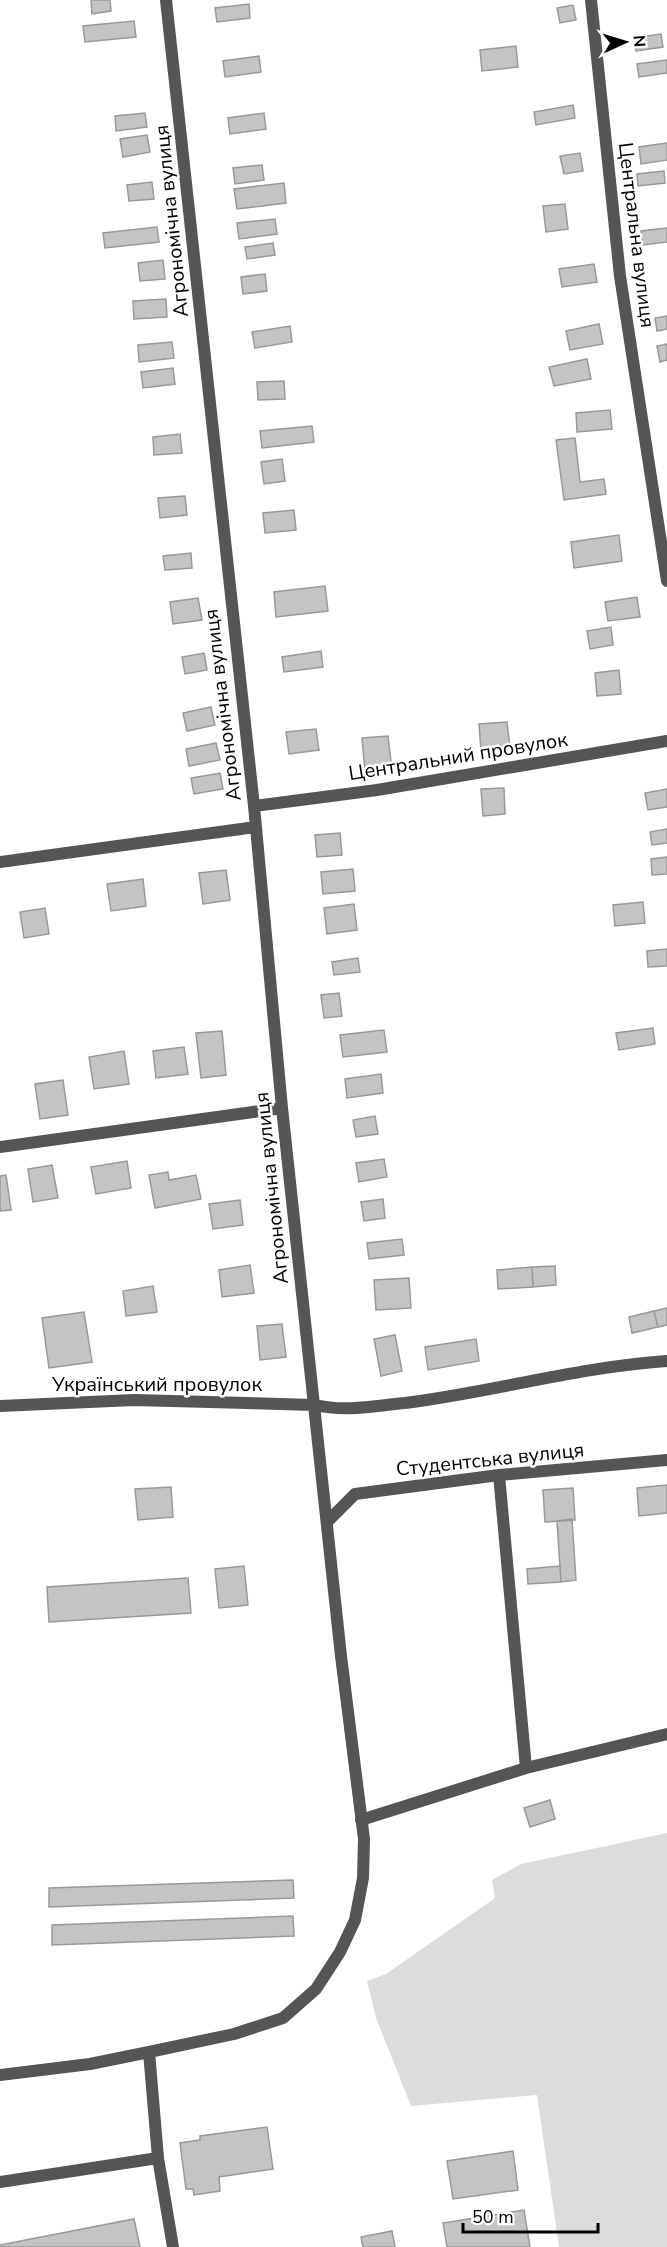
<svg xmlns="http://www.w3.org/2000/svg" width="667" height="2247" viewBox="0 0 667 2247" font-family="'Nunito Sans',sans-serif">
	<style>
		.green { fill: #dcdcdc }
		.building { fill: #c4c4c4; stroke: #999; stroke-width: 1.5 }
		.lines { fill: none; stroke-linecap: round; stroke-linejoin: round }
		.street { stroke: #555; stroke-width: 12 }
		.labels { text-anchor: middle; stroke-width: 5; stroke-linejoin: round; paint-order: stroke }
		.street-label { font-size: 20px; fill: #000; stroke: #fff }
	</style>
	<rect width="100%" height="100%" fill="#fff"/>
	<path class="green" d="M667,1833V2247H559L537,2095L411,2106L376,2018L367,1981L386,1974L495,1898L492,1880L521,1864Z"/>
	<path class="building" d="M91,0H110L111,11L92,14Z
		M249,4L250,18L217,22L215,8Z
		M573,5L576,20L560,23L557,8Z
		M134,21L136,37L85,42L83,26Z
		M661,34L663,47L636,51L633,38Z
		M516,46L518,67L482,71L480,50Z
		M259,56L261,72L225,77L223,61Z
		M667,60V73L639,77L637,64Z
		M573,105L575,118L536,125L534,112Z
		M145,113L147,127L116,131L115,116Z
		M264,113L266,129L230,134L228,118Z
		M147,135L150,152L123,157L120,139Z
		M667,143V160L641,164L639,147Z
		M580,153L583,171L564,174L560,156Z
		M262,165L264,180L235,184L233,168Z
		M664,171L665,183L638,186L637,174Z
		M152,182L154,199L129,201L127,185Z
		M284,183L286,203L237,209L234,189Z
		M565,204L568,229L546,232L543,206Z
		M275,219L277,234L239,239L237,223Z
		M157,227L159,242L105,248L103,233Z
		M667,228V242L643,245L641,231Z
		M273,243L275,255L247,259L245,247Z
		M163,260L165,279L140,281L138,263Z
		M594,264L597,282L562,287L559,269Z
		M265,274L267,291L243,294L241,277Z
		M166,299L167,317L134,319L133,301Z
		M667,316V329L657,331L655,318Z
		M599,324L603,344L570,350L566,331Z
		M290,326L292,342L255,348L252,332Z
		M172,342L174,358L139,362L138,345Z
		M667,344V360L660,362L657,346Z
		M587,359L591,379L554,386L549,367Z
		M173,368L175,384L143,388L141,372Z
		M284,381L285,399L258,400L257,382Z
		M610,410L612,429L577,432L576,413Z
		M312,426L314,442L262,448L260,431Z
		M180,434L182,453L154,455L153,437Z
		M575,438L580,482L604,479L606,494L564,500L556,440Z
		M282,459L285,481L264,484L261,462Z
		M185,496L187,515L160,518L158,498Z
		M294,510L296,530L265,533L263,513Z
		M619,535L622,561L574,568L571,542Z
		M191,553L192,568L165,570L163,556Z
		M325,586L328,611L276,617L274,592Z
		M637,597L640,617L608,621L605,602Z
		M198,598L202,620L173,624L170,602Z
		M611,627L613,645L590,649L587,631Z
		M321,651L323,667L284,672L282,657Z
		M204,653L207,670L185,674L182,657Z
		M619,670L621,694L597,696L595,673Z
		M211,707L215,725L187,731L183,713Z
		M507,722L510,748L481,751L479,724Z
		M316,729L319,750L289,754L286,732Z
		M388,736L392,770L365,772L362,738Z
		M216,743L220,760L189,766L186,749Z
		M220,773L223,789L194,794L191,778Z
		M504,788L505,814L483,816L481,789Z
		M667,789V807L648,810L645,793Z
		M667,829V843L652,845L650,832Z
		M340,833L342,855L317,857L315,835Z
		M667,857V874L652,875L651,859Z
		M353,869L355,891L323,894L321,872Z
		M226,870L230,900L203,904L199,873Z
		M143,879L146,906L111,911L107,884Z
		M643,902L645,923L615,926L613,905Z
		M354,904L357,930L327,934L324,908Z
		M45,908L49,934L24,938L20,912Z
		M667,949V966L648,967L647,951Z
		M358,958L360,972L334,975L332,962Z
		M339,993L342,1016L324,1018L321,995Z
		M653,1028L655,1044L619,1050L616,1033Z
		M384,1030L387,1052L343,1057L340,1035Z
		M222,1031L226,1075L201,1078L196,1033Z
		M184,1047L188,1074L156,1078L153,1051Z
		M124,1051L129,1084L94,1089L89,1057Z
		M381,1074L383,1093L347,1098L345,1079Z
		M63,1080L68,1115L40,1119L35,1084Z
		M375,1116L378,1134L356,1137L353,1120Z
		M384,1159L387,1177L359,1182L356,1163Z
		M127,1161L131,1188L96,1194L91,1167Z
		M52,1165L58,1198L33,1202L28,1169Z
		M168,1172L169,1180L196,1175L201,1199L155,1208L149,1175Z
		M6,1175L11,1210L0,1211V1176Z
		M383,1199L385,1218L364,1221L361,1202Z
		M240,1200L243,1225L213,1229L209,1204Z
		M402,1239L404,1255L369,1259L367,1243Z
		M250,1265L254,1293L222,1297L219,1270Z
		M555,1266L556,1285L533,1287L532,1267Z
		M532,1267L533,1287L498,1289L497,1270Z
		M409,1278L411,1308L376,1310L374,1280Z
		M153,1286L157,1312L126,1316L123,1291Z
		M667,1308V1325L658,1327L654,1311Z
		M654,1311L658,1327L632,1333L629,1317Z
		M84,1312L92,1362L49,1368L42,1318Z
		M282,1324L286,1357L260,1360L257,1326Z
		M395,1335L402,1371L381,1376L374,1339Z
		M476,1339L479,1361L428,1370L425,1347Z
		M667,1485V1513L639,1516L637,1488Z
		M171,1487L173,1517L138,1520L135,1489Z
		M573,1488L575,1520L545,1522L543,1490Z
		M572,1519L576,1580L561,1582L557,1521Z
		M244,1566L248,1605L219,1608L215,1569Z
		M560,1566L561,1582L528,1584L527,1569Z
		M188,1578L191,1613L49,1622L47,1587Z
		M550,1800L555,1819L530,1827L524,1808Z
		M293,1880L294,1898L49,1907V1888Z
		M293,1916L294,1936L52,1945V1925Z
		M267,2127L273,2169L219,2177L220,2191L194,2195L193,2189H186L180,2143L200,2140V2136Z
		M513,2151L518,2190L453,2199L447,2161Z
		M524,2210L530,2247H447L443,2223Z
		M134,2219L140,2247H0V2245Z
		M392,2231L395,2247H363L361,2237Z"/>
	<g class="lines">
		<path class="street" d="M591,0L620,276L667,581
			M254,806L377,790L667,741
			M0,862L256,827
			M0,1147L282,1108
			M0,1406L134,1400L315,1405C345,1412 374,1406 405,1403C493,1392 578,1367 667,1361
			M499,1475L526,1768
			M328,1521L355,1494L499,1475L667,1460
			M361,1820L526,1768L667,1734
			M149,2052L158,2158L173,2247
			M0,2075L90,2064L149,2052L234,2034L283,2018L316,1989L340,1952L355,1920L363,1878L364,1839L341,1656L282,1108L254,806L166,0
			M0,2182L158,2158"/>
	</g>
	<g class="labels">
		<g class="street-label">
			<text transform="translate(171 221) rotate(-96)" y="7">Агрономічна вулиця</text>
			<text transform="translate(637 235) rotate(83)" y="7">Центральна вулиця</text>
			<text transform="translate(222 705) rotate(-97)" y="7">Агрономічна вулиця</text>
			<text transform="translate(458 756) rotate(-9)" y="7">Центральний провулок</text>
			<text transform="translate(271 1188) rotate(-96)" y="7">Агрономічна вулиця</text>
			<text x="157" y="1391">Український провулок</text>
			<text transform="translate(490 1459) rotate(-6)" y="7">Студентська вулиця</text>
		</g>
	</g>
	<g transform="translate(625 42) rotate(86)" stroke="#ffffff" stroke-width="4.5" paint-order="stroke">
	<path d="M0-4.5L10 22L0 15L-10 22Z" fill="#000000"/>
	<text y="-9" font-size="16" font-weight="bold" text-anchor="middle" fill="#000000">N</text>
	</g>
	<path d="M463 2223v9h135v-9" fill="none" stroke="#000000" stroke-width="3"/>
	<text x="472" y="2223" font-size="18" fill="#000000" stroke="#ffffff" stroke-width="4.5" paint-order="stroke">50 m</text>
</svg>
